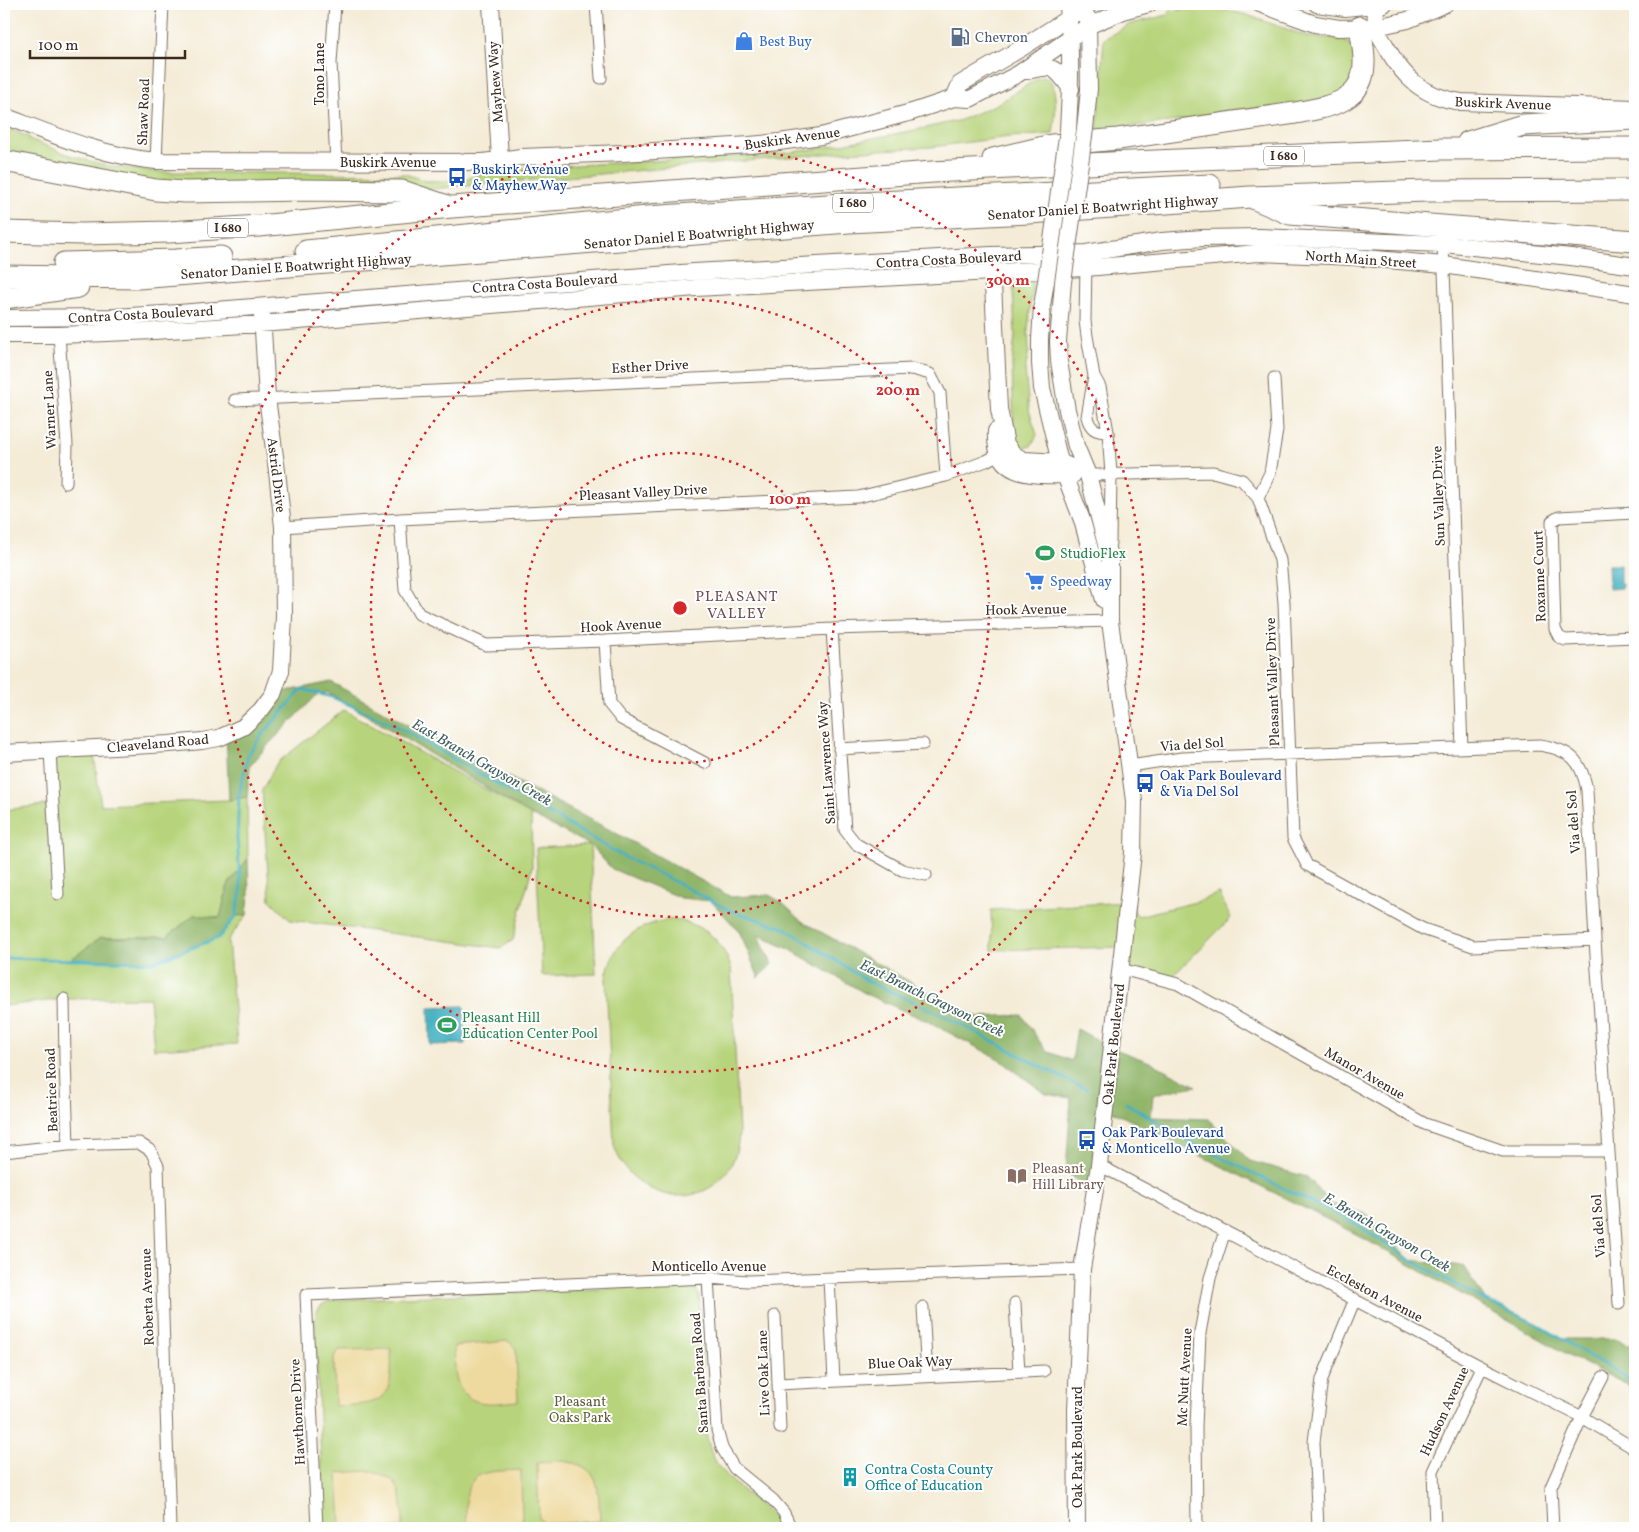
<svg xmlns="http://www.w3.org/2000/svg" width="1639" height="1532" viewBox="0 0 1639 1532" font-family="Vollkorn,serif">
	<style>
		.green { fill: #b7d47b; stroke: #797f4c }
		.forest { fill: #91b66b; stroke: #667044 }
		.sand { fill: #eeda9e; stroke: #94825e }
		.water { fill: #44b1c1; stroke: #406e70 }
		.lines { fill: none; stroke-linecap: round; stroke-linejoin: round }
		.stream { stroke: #44b1c1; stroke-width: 3 }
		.street-casing { stroke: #7c6e5f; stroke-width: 13 }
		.secondary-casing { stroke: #7c6e5f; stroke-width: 18 }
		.highway-casing { stroke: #7c6e5f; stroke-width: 23 }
		.street { stroke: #fff; stroke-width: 11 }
		.secondary { stroke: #fff; stroke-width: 16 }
		.highway { stroke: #fff; stroke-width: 21 }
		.secondary-bridge-casing { stroke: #7c6e5f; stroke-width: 18; stroke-linecap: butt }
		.secondary-bridge { stroke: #fff; stroke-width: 16 }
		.ring { fill: none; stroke: #d62828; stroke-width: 2.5; stroke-dasharray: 2.5 5 }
		.labels { text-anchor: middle; stroke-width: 4; stroke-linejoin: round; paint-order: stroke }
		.shield { fill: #fff; stroke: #766a62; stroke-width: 1 }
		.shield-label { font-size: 12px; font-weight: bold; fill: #3b2a1e }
		.service-label { font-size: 14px; fill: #4e5e75; stroke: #fff; text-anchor: start }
		.shop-label { font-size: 14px; fill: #366cbe; stroke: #fff; text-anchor: start }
		.street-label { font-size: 14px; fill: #3b2a1e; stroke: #fff }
		.transit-label { font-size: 14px; fill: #164399; stroke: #fff; text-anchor: start }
		.leisure-label { font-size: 14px; fill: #27864d; stroke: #fff; text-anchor: start }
		.education-label { font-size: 14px; fill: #785e54; stroke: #fff; text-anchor: start }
		.park-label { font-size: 14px; fill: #605d3a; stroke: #fff }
		.culture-label { font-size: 14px; fill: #0d838f; stroke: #fff; text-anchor: start }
		.neighbourhood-label { font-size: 15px; letter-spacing: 1px; fill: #6d4e56; stroke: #fff }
		.water-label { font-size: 15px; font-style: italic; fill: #3f605f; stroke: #fff }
		.centre { fill: #d62828; stroke: #fff; stroke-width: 2.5 }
		.ring-label { font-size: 15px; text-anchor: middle; font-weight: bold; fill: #d62828; stroke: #fff; stroke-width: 4; stroke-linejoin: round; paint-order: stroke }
	</style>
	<rect width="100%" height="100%" fill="#fff"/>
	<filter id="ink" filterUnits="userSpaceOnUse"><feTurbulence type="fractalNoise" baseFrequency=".02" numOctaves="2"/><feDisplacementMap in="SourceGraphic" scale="10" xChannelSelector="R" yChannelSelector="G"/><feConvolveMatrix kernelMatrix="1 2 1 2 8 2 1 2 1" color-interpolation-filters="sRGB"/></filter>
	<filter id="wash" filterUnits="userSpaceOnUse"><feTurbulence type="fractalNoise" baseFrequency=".0096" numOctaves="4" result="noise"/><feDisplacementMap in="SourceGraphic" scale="20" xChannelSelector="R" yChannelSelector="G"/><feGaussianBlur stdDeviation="1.12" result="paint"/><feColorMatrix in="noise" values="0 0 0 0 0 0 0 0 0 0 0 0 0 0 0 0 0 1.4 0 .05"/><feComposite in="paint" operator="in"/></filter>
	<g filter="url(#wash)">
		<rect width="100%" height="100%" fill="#f4ecd7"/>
		<path class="green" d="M1188,9H1221L1247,15L1309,37L1334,38L1350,44L1356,51L1358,59L1348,87L1335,96L1295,107L1118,128L1097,129L1104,39L1130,24L1168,15L1169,11Z
			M1042,77L1048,78C1059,89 1055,120 1053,134L1009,137L931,147L846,152L409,191L185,192L4,161V127L29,137V139L72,156L108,166L161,172L405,174L426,181L465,180L485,172V170L777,154L815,149L916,130L961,120L997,104L1038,78Z
			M1033,280L1028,330L1029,350L1025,370L1029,410L1037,435L1031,446L1022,448L1014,441V436L1012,363L1015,336L1013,289C1018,280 1024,281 1033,280Z
			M344,710L531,815L532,867L513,940L501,948L290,920L270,900L262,790L277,763Z
			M93,748L101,805L229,800L247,797L248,859L228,885L220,918L194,915L167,937L100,938L189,948L218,938L236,916L247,915L228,940L237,1044L154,1049L150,998L64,999L4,1006V810L53,804L50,751Z
			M590,845L596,974L542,976L536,848Z
			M1219,893L1231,918L1168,981L1121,969L1123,947L992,950L991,910L1127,902L1138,916L1200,901Z
			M674,919C704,926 721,937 731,968L739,1133C738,1147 735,1161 726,1173C692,1216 628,1194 614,1145L606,979C611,942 638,923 674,919Z
			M695,1285V1288L699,1294L705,1430L711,1452L718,1466L733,1482L774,1517L779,1528H324L315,1325C315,1311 319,1303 334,1300Z"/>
		<path class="forest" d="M331,682L412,727L612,831L731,897L769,895L781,902L803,922L930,993L978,1017L1022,1015L1046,1051L1072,1061L1077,1029L1112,1048L1152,1063L1196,1086L1153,1094L1151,1117L1208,1119L1250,1161L1307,1177L1332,1204L1367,1214L1410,1260L1463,1266L1486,1301L1535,1323L1562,1339H1618L1635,1350V1389L1572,1357L1356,1234L1106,1108L1094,1193L1066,1172L1071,1098L1046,1094L999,1059L925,1020L868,995L789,949L758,935L772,964L759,978L739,931L711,901L681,898L612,869L590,845L531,815L328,692L317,695L268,745L250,766L247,797L229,800L226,734L273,694Z
			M248,859L249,895L247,915L236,916L218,938L153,962L70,960L100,938L167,937L194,915L220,918L228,885Z"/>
		<path class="sand" d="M508,1341L516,1349L518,1401C494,1403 467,1410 457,1381C454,1371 455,1356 454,1346Z
			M391,1349C391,1359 392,1371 390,1381C386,1408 356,1404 335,1406L334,1357L339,1350Z
			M561,1461C602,1465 598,1487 600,1521L545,1524L539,1518L537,1463Z
			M521,1470L522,1520L517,1528H470C465,1522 466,1514 466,1506C465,1467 492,1472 521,1470Z
			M366,1471C404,1476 402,1496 403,1528H343L341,1526L338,1473Z"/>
		<path class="water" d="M1608,565H1620V584H1622V588L1609,589Z
			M464,1006L465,1044L430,1045L429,1007Z"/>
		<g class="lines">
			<path class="stream" d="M4,958L153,962L218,938L236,916L241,891L237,838L239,795L248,755L262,735L302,689L332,697L395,725L626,858L666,877L729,910L785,928L869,982L941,1014L1067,1080L1087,1089
				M1126,1103L1193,1143L1256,1175L1353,1222L1410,1260L1486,1301L1535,1323L1630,1380L1635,1382"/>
		</g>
	</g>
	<g filter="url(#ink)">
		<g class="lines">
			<g class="street-casing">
				<path id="street" d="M335,4L331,63L336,163
					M596,4L601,78
					M156,161L163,4
					M1443,244L1462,748
					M1086,262L1085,321L1087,336L1094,376L1100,387L1108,432L1111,474L1110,543
					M59,335L67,445L66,483
					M1094,376L1087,417C1090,429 1096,432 1108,432
					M235,400L912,369L930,374L940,393L946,476
					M1088,475L1213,472L1242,480L1258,498L1280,560L1284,603L1293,838L1307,865L1423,929L1473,946L1595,940
					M1258,498L1270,473L1277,430L1274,378
					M1635,513L1559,517L1552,521L1555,629L1559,637L1565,640L1635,637
					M400,519L405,590L419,614L486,645L605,641L832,629L1110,621
					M283,527L400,519L858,497L946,476L986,461L999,454
					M832,629L845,830L856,844L902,870L926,875
					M605,641L609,704L621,719L705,763
					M839,749L923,744
					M50,751L58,894
					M1130,766L1182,758L1540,745C1570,750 1581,759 1587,790L1595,940L1619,1304
					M1121,969L1178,984L1425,1124L1503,1151H1608
					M64,999L65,1059L68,1145
					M4,1152L68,1145L139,1143L151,1151L158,1166L170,1528
					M1099,1165L1482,1367L1582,1417L1635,1449
					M708,1278L717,1430L722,1448L734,1468L773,1500L784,1513L791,1528
					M829,1279L834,1381
					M1015,1303L1019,1372
					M923,1307L927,1377
					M775,1316L780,1428
					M778,1384L1044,1371
					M317,1528L306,1295L708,1278L748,1281L1082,1269
					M1197,1528L1196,1427L1200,1333L1210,1278L1225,1231
					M1318,1528L1314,1442L1322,1379L1355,1299
					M1435,1528L1433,1471L1482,1367
					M1553,1528L1551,1487L1582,1417L1603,1377"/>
			</g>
			<g class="secondary-casing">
				<path id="secondary" d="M491,4L500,159
					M1068,4C1071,47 1071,86 1068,130
					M1260,4L1315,24L1339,28L1376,27L1408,20L1445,4
					M1317,4L1345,8L1384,4
					M1376,5C1376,12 1375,19 1376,25C1377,32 1382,40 1386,46C1403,78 1424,97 1461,102L1635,108
					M1027,71C1054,64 1055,67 1071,89
					M954,98L960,84L1020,49L1090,4
					M4,116C54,135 102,156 156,161L483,162L521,157L623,153L750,145L779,142L821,136L912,112L954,98L970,99L1018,74L1088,26L1126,10L1149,4
					M1085,129L1089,89L1088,18
					M992,263L999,409L1006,444L1014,455L1024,460L1060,462L1069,466
					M1046,281L1042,306L1040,340V363L1042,388L1060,462L1082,520L1104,600
					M1063,282L1058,341L1059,361L1067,410L1076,446L1088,475L1110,560V621L1134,801L1133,853L1099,1165L1082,1269L1076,1409L1077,1528
					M4,318L114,317L179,313L694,272L991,255L1086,253L1162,241L1203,238L1260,237L1443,244L1571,257L1635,266
					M4,335H59L154,331L287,322L696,288L992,272L1086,268L1258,253L1354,257L1444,265L1635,294
					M996,431C993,481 1038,475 1073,475
					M4,753L169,744L202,741L219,738L243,727L261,710L273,694L281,671L284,617L283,527L277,471L267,398L262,313"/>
			</g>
			<g class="highway-casing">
				<path id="highway" d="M1468,142L1523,125L1635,119
					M993,159L1052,145L1118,139L1295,113C1327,107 1365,103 1364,61C1364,50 1362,38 1360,27
					M4,161L156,190L185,192L302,190L402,191L444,205
					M1255,199L1290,214L1635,241
					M4,232L83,234L169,232L259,226L452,207L933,172L1108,163L1441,149L1635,148
					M306,251L647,217L842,204L1210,185
					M64,263L176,260L221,257
					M4,276L138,278L849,222L1029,213L1250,197L1427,191L1635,190
					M4,298L78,287"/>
			</g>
			<use href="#street" class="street"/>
			<use href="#secondary" class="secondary"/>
			<use href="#highway" class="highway"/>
			<g class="secondary-bridge-casing">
				<path id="secondary-bridge" d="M1046,281L1068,130
					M1063,282L1085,129"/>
			</g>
			<use href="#secondary-bridge" class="secondary-bridge"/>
		</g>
	</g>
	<g class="ring">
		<circle cx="680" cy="608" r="155"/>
		<circle cx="680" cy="608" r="309"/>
		<circle cx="680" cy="608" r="464"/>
	</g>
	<defs>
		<g id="fuel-bare" transform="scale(1.5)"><path d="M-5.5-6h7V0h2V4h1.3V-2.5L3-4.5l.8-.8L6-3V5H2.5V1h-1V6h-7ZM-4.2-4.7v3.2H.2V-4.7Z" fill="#5c6f8a" stroke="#fff" stroke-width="2.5" paint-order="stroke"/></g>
		<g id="shop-bare" transform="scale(1.5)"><path d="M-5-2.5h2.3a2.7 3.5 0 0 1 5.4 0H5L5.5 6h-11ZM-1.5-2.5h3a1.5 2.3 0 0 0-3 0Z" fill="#3f7fe0" stroke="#fff" stroke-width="2.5" paint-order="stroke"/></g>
		<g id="bus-bare" transform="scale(1.5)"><path d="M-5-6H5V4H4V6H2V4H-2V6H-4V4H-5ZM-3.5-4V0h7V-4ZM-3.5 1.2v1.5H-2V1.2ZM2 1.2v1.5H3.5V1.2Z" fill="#1a4fb4" stroke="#fff" stroke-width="2.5" paint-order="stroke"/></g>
		<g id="stadium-bare" transform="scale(1.5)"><path d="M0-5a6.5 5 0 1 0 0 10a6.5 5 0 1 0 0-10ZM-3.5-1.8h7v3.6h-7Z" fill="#2e9e5b" stroke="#fff" stroke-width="2.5" paint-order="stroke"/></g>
		<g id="supermarket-bare" transform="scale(1.5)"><path d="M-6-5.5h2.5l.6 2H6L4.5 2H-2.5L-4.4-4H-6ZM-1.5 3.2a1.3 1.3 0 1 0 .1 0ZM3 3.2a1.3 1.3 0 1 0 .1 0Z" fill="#3f7fe0" stroke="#fff" stroke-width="2.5" paint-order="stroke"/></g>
		<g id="library-bare" transform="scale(1.5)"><path d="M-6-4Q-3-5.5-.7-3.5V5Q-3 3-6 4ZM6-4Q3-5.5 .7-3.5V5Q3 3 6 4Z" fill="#8d6e63" stroke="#fff" stroke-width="2.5" paint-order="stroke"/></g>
		<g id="building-bare" transform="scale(1.5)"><path d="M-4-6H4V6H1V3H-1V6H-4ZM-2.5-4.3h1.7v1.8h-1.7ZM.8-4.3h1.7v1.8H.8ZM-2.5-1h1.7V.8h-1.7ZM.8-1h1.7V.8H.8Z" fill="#0f9aa8" stroke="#fff" stroke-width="2.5" paint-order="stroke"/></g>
	</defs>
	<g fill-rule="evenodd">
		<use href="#fuel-bare" x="960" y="37"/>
		<use href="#shop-bare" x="744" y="41"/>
		<use href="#bus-bare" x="457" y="177"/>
		<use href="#stadium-bare" x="1045" y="553"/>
		<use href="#supermarket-bare" x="1035" y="581"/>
		<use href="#bus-bare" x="1145" y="783"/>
		<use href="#stadium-bare" x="447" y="1025"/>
		<use href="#bus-bare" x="1087" y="1140"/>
		<use href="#library-bare" x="1017" y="1176"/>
		<use href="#building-bare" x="850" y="1477"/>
	</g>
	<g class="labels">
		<g class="shield">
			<rect x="1264" y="146.5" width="40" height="19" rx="4"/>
			<rect x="833" y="193.5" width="40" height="19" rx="4"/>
			<rect x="208" y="218.5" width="40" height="19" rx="4"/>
		</g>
		<g class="shield-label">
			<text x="1284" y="160">I 680</text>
			<text x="853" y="207">I 680</text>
			<text x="228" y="232">I 680</text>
		</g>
		<g class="service-label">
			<text x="975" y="42">Chevron</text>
		</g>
		<g class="shop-label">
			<text x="759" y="46">Best Buy</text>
			<text x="1050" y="586">Speedway</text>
		</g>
		<g class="street-label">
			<text transform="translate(319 74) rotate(-90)" y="5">Tono Lane</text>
			<text transform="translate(495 82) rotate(-94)" y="5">Mayhew Way</text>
			<text transform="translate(1503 103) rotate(2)" y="5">Buskirk Avenue</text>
			<text transform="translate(143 112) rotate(-88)" y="5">Shaw Road</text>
			<text transform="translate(792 138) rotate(-8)" y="5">Buskirk Avenue</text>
			<text x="388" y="167">Buskirk Avenue</text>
			<text transform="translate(1103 207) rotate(-4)" y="5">Senator Daniel E Boatwright Highway</text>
			<text transform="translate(699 234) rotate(-5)" y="5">Senator Daniel E Boatwright Highway</text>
			<text transform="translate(949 259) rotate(-3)" y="5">Contra Costa Boulevard</text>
			<text transform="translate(1361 259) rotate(4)" y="5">North Main Street</text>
			<text transform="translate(296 266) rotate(-4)" y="5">Senator Daniel E Boatwright Highway</text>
			<text transform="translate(545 283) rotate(-4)" y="5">Contra Costa Boulevard</text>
			<text transform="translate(141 314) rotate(-3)" y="5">Contra Costa Boulevard</text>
			<text transform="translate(650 366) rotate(-3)" y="5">Esther Drive</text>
			<text transform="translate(49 410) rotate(-93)" y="5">Warner Lane</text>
			<text transform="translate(277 475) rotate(83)" y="5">Astrid Drive</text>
			<text transform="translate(643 492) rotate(-3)" y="5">Pleasant Valley Drive</text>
			<text transform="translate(1438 496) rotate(-92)" y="5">Sun Valley Drive</text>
			<text transform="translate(1539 576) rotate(-92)" y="5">Roxanne Court</text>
			<text transform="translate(1026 609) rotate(-1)" y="5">Hook Avenue</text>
			<text transform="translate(621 625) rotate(-3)" y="5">Hook Avenue</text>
			<text transform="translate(1272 682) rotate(-92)" y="5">Pleasant Valley Drive</text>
			<text transform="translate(158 743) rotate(-5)" y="5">Cleaveland Road</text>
			<text transform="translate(1192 744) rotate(-4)" y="5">Via del Sol</text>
			<text transform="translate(826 763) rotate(-94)" y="5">Saint Lawrence Way</text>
			<text transform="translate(1573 822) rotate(-94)" y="5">Via del Sol</text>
			<text transform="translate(1113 1044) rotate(-84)" y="5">Oak Park Boulevard</text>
			<text transform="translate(1365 1073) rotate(30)" y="5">Manor Avenue</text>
			<text transform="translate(51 1090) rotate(-92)" y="5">Beatrice Road</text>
			<text transform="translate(1598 1226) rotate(-94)" y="5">Via del Sol</text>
			<text x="709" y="1271">Monticello Avenue</text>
			<text transform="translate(1375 1293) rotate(28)" y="5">Eccleston Avenue</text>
			<text transform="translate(147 1297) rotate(-92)" y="5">Roberta Avenue</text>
			<text transform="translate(910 1362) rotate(-2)" y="5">Blue Oak Way</text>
			<text transform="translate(699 1373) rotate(-94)" y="5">Santa Barbara Road</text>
			<text transform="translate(763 1373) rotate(-92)" y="5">Live Oak Lane</text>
			<text transform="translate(1184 1377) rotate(-87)" y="5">Mc Nutt Avenue</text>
			<text transform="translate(1444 1411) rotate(-65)" y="5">Hudson Avenue</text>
			<text transform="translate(297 1412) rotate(-93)" y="5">Hawthorne Drive</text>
			<text transform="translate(1077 1447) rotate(-90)" y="5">Oak Park Boulevard</text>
		</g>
		<g class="transit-label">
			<text x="472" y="174">Buskirk Avenue<tspan x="472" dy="16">&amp; Mayhew Way</tspan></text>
			<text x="1160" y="780">Oak Park Boulevard<tspan x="1160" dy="16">&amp; Via Del Sol</tspan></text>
			<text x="1102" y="1137">Oak Park Boulevard<tspan x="1102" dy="16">&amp; Monticello Avenue</tspan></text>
		</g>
		<g class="leisure-label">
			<text x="1060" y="558">StudioFlex</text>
			<text x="462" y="1022">Pleasant Hill<tspan x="462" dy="16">Education Center Pool</tspan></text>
		</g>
		<g class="education-label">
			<text x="1032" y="1173">Pleasant<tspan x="1032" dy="16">Hill Library</tspan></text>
		</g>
		<g class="park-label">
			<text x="580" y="1406">Pleasant<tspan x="580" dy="16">Oaks Park</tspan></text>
		</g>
		<g class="culture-label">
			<text x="865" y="1474">Contra Costa County<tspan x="865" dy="16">Office of Education</tspan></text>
		</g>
		<g class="neighbourhood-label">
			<text x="737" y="601">PLEASANT<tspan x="737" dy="17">VALLEY</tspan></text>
		</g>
		<g class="water-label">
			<text transform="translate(482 762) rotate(30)" y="5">East Branch Grayson Creek</text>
			<text transform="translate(932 998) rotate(26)" y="5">East Branch Grayson Creek</text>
			<text transform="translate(1387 1232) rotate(30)" y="5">E. Branch Grayson Creek</text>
		</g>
	</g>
	<circle cx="680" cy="608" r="8" class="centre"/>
	<g class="ring-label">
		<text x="1008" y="285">300 m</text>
		<text x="898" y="395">200 m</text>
		<text x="790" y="504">100 m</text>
	</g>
	<rect width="1639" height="1532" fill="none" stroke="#fff" stroke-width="20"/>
	<path d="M30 50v8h155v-8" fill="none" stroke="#3b2a1e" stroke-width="2.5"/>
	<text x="38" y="50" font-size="15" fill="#3b2a1e" stroke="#ffffff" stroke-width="4" paint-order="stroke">100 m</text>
</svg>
